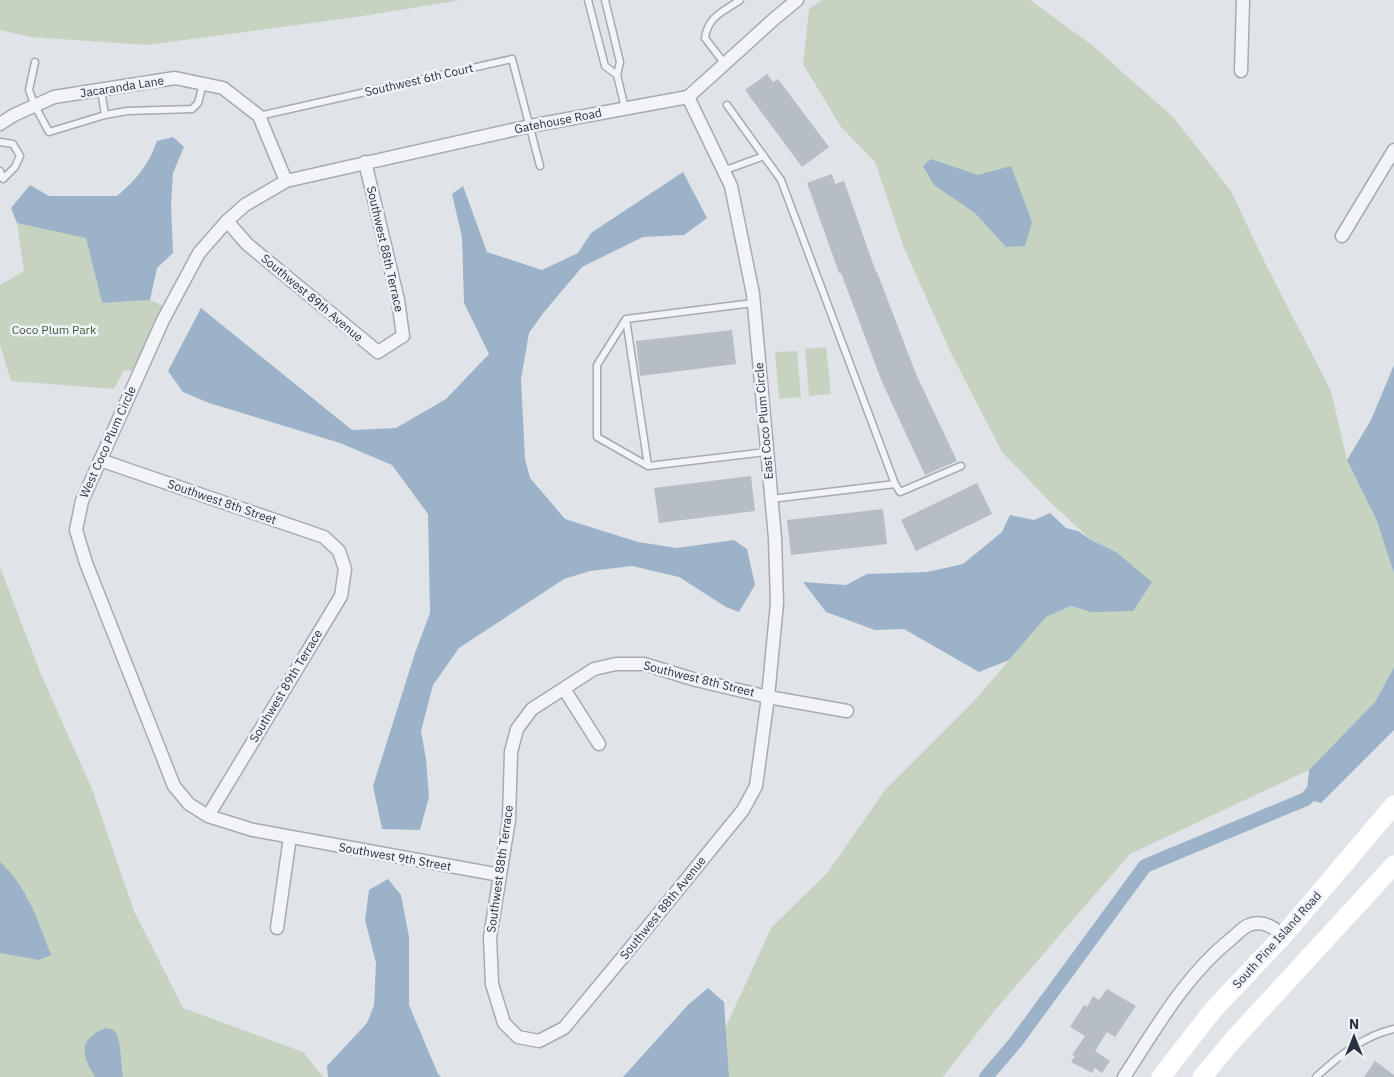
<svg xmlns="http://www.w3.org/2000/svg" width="1394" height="1077" viewBox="0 0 1394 1077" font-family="'IBM Plex Sans',sans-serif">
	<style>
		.green { fill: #c6d3c1 }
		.water { fill: #9bb2c8 }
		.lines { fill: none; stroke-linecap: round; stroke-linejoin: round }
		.canal { stroke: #9bb2c8; stroke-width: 14 }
		.building { fill: #b7bdc5 }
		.lane-casing { stroke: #a5abb3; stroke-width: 9 }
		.street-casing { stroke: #a5abb3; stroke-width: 15 }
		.lane { stroke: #f3f4f7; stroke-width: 6 }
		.street { stroke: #f3f4f7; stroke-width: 12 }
		.secondary { stroke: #fff; stroke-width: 19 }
		.labels { text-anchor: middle; stroke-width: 5; stroke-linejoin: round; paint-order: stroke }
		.street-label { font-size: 12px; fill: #293240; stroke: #eff2f6 }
		.park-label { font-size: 12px; fill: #3e5b36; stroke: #eff2f6 }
	</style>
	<rect width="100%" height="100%" fill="#e0e4e9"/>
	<path class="green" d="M0,0H461L356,17L147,45L30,37L0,30Z
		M822,0H1030L1092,45L1174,118L1231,191L1265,263L1331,391L1347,460L1377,521L1394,574V667L1375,702L1309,770L1130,854L995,1010L943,1077H729L725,1029L771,928L828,872L885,790L974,701L1046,617L1071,606L1091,612L1116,552L1091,540L1050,502L1002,452L951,353L904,248L875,162L841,127L803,64L809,9Z
		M17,223L86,237L102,303L150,300L164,306L134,371L124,370L114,389L11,381L0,345V285L24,271Z
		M826,347L831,394L809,396L805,349Z
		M797,351L801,397L779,399L775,352Z
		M0,567L40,672L92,789L134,911L183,1008L303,1052L323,1077H0Z"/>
	<path class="water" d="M173,137L184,147L173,173L171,205L173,253L157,268L150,300L102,303L86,238L17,223L11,208L30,185L49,196H117C136,180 149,164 157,141Z
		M931,159L978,175L1011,166L1032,222L1025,246L1006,247L975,213L934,185L923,166Z
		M683,172L707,218L684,235L643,237L582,267L544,312L529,333L521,379L525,459L530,478L565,519L638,542L677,548L734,540L747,549L755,585L739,612L726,607L679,577L632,566L590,571L564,579L459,648L433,685L421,731L426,759L429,797L420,830L382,829L373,786L415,653L430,613L428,514L392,465L340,443L209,403L183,392L168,371L201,308L352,430L396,428L446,399L489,354L464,303L462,237L452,194L463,186L487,252L542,270L578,253L591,233Z
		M1394,365V574L1377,521L1347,460L1371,420Z
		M1050,513L1066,528L1078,531L1091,540L1116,552L1152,582L1133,611L1091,612L1071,606L1046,617L1009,660L979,672L904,629L875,630L826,612L803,582L846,585L867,574L927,572L963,564L1002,532L1010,515L1034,520Z
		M1394,667V730L1321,803L1306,799L1309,770L1375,702Z
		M0,862C26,885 39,922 51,955L39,960L0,953Z
		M388,879L401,895L409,937V1005L438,1074L441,1077H328L327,1066L367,1023L374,1005L376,963L365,920L369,890Z
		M708,988L724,1002L729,1077H623L688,1005Z
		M106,1028C110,1029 114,1029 116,1033C121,1040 121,1067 123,1077H95C81,1054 78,1039 106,1028Z"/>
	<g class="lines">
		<path class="canal" d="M986,1077L1015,1043L1145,866L1306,799L1318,785"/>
	</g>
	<path class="building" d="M767,74L773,82L778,79L829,147L802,167L745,90Z
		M832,174L835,184L844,181L876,272H877L916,374L957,461L925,475L882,382L841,273H839L807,183Z
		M732,330L736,364L640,376L636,341Z
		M751,476L755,511L659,523L654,488Z
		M977,483L992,514L916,551L901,520Z
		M883,509L887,544L791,555L787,520Z
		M1107,989L1136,1006L1115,1037L1107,1032L1095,1051L1110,1061L1102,1073L1095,1068L1092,1073L1071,1062L1075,1056L1072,1055L1085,1036L1070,1027L1084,1005L1087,1007L1093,996L1099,1000Z
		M1375,1061L1394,1075V1077H1364Z"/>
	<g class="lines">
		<g class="lane-casing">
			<path id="lane" d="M588,0L605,66L617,75
				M605,0L620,62L617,75L625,108
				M35,62L29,90L35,106L49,132L105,115L101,90
				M724,63L705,38C708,16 723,12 740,0
				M727,105L781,180L895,484
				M105,115L127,111L192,109L198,103L203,84
				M259,116L512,59L540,166
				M0,171L3,179L15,167L20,156L13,144L0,142
				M723,171L764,156
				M753,303L626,319L597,365V437L648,466L766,452
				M626,319L648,466
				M771,499L895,484L900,492L961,466
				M1316,1077C1339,1056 1363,1036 1394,1029"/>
		</g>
		<g class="street-casing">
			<path id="street" d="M1241,71L1243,0
				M688,97L731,186L753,294L775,538L777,603L768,697L756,786L743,810L637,940L564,1028L539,1041L518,1037L504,1023L492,984L490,937L509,820L511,752L517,729L532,709L594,669L616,664H644L696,680L768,697L847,711
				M0,124L14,115L54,97L175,78L223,88L259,116L286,181
				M227,221L247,244L378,352L403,336L398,300L365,162
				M1342,236L1394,150
				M100,460L324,537L339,551L345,569L341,596L208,816
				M564,689L599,744
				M500,875L253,830L208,816L189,804L174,786L86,563L76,530L82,501L163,320L199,253L227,221L245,205L286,181L530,126L688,97L774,19L797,0
				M277,928L290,837
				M1124,1077C1156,1028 1185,976 1231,939C1236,935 1243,927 1249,925C1262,920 1274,927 1283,936"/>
		</g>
		<use href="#lane" class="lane"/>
		<use href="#street" class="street"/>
		<path class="secondary" d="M1161,1077L1213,1010L1283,936L1394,805
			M1202,1077L1233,1040L1394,865"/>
	</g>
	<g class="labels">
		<g class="street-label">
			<text transform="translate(419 80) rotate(-13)" y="4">Southwest 6th Court</text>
			<text transform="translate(122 87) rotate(-9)" y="4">Jacaranda Lane</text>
			<text transform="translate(558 121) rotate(-11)" y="4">Gatehouse Road</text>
			<text transform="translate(385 249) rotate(77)" y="4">Southwest 88th Terrace</text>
			<text transform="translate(312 298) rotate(40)" y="4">Southwest 89th Avenue</text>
			<text transform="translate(764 421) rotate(-95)" y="4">East Coco Plum Circle</text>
			<text transform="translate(108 442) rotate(-66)" y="4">West Coco Plum Circle</text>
			<text transform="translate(222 502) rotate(19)" y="4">Southwest 8th Street</text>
			<text transform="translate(699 679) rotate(14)" y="4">Southwest 8th Street</text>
			<text transform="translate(286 686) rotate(-59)" y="4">Southwest 89th Terrace</text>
			<text transform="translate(395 857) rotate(10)" y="4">Southwest 9th Street</text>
			<text transform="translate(500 869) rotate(-82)" y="4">Southwest 88th Terrace</text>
			<text transform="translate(663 908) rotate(-51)" y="4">Southwest 88th Avenue</text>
			<text transform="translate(1277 940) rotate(-48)" y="4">South Pine Island Road</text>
		</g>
		<g class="park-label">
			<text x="54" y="334">Coco Plum Park</text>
		</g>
	</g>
	<g transform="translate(1354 1037)" stroke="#eff2f6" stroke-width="4" paint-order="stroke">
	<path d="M0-4L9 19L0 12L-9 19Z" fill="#293240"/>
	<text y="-8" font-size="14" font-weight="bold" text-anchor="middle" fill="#293240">N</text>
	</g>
</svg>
